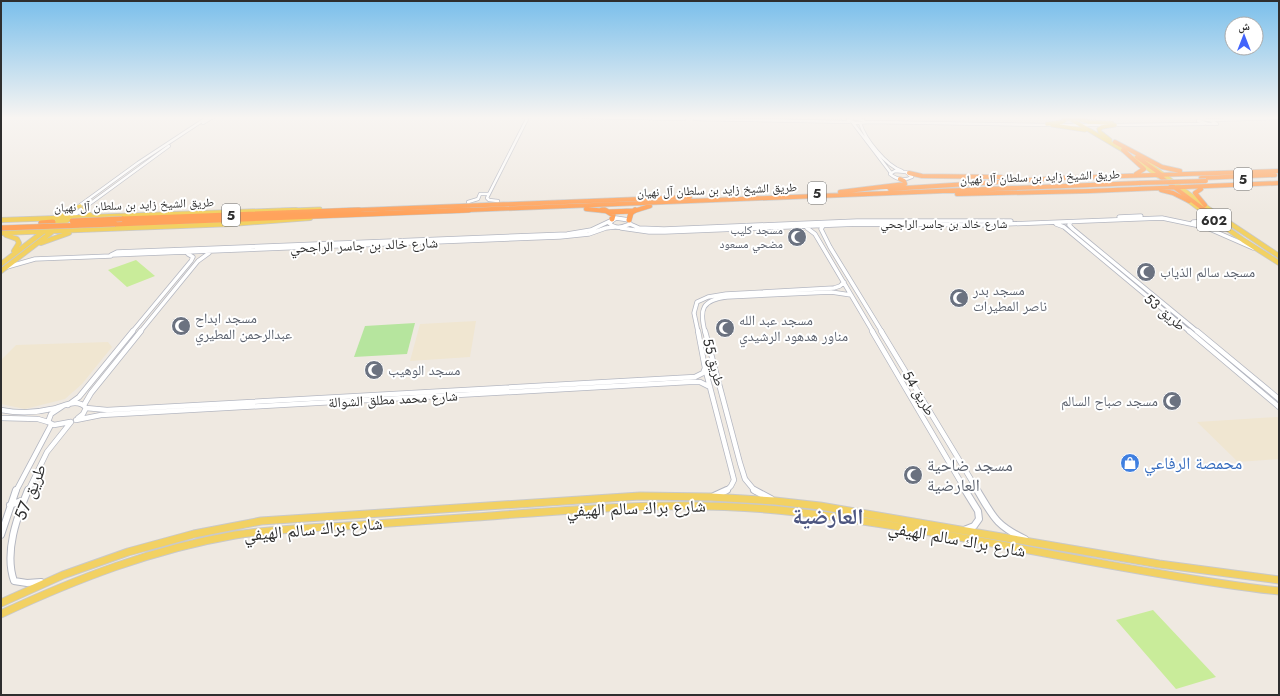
<svg xmlns="http://www.w3.org/2000/svg" width="1280" height="696" viewBox="0 0 1280 696" font-family="Jost,'Noto Naskh Arabic',sans-serif">
	<style>
		.education { fill: #f0e6d1 }
		.green { fill: #b6e59e }
		.pitch { fill: #c9ec9a }
		.lines { fill: none; stroke-linecap: round; stroke-linejoin: round }
		.minor-far3-casing { stroke: #b4b7c1; stroke-width: 4 }
		.minor-far2-casing { stroke: #b4b7c1; stroke-width: 5 }
		.minor-far1-casing { stroke: #b4b7c1; stroke-width: 6 }
		.minor-casing { stroke: #b4b7c1; stroke-width: 8 }
		.major-far2-casing { stroke: #c9c9c9; stroke-width: 5 }
		.major-far1-casing { stroke: #c9c9c9; stroke-width: 6 }
		.major-casing { stroke: #c9c9c9; stroke-width: 9 }
		.highway-far1-casing { stroke: #c9c9c9; stroke-width: 5.5 }
		.highway-casing { stroke: #c9c9c9; stroke-width: 6 }
		.minor-far3 { stroke: #fff; stroke-width: 2.5 }
		.minor-far2 { stroke: #fff; stroke-width: 3.5 }
		.minor-far1 { stroke: #fff; stroke-width: 4.5 }
		.minor { stroke: #fff; stroke-width: 6 }
		.major-far2 { stroke: #f2d163; stroke-width: 3.5 }
		.major-far1 { stroke: #f2d163; stroke-width: 4.5 }
		.major { stroke: #f2d163; stroke-width: 7 }
		.highway-far1 { stroke: #ffa35c; stroke-width: 4 }
		.highway { stroke: #ffa35c; stroke-width: 5 }
		.highway-bridge-far1-casing { stroke: #c9c9c9; stroke-width: 5.5; stroke-linecap: butt }
		.highway-bridge-casing { stroke: #c9c9c9; stroke-width: 6; stroke-linecap: butt }
		.highway-bridge-far1 { stroke: #ffa35c; stroke-width: 4 }
		.highway-bridge { stroke: #ffa35c; stroke-width: 5 }
		.labels { text-anchor: middle; stroke-width: 4; stroke-linejoin: round; paint-order: stroke }
		.far-street-label { font-size: 12px; fill: #2e2e2e; stroke: #fff }
		.far-worship-label { font-size: 12px; fill: #5b616d; stroke: #fff; text-anchor: end }
		.shield { fill: #fff; stroke: #6d6d6d; stroke-width: 1 }
		.shield-label { font-size: 13px; font-weight: bold; fill: #2e2e2e }
		.street-label { font-size: 14px; fill: #2e2e2e; stroke: #fff }
		.worship-label { font-size: 14px; fill: #5b616d; stroke: #fff; text-anchor: start }
		.near-shop-label { font-size: 17px; fill: #366cbe; stroke: #fff; text-anchor: start }
		.near-worship-label { font-size: 17px; fill: #5b616d; stroke: #fff; text-anchor: start }
		.near-street-label { font-size: 17px; fill: #2e2e2e; stroke: #fff }
		.near-district-label { font-size: 22px; font-weight: bold; fill: #4d5680; stroke: #fff }
	</style>
	<rect width="100%" height="100%" fill="#efe9e1"/>
	<path class="education" d="M476,321L470,357L410,361L420,324Z
		M108,342L112,347L82,384L65,399L25,409L1,404V360L16,345Z
		M1277,417L1279,418V459L1238,462L1197,422Z"/>
	<path class="green" d="M415,323L407,354L354,357L365,326Z"/>
	<path class="pitch" d="M136,260L155,276L127,287L108,270Z
		M1153,610L1216,677L1176,689L1116,620Z"/>
	<g class="lines">
		<g class="minor-far3-casing">
			<path id="minor-far3" d="M583,117L684,119
				M695,119L849,122
				M1199,119L1210,120L1217,124H1208L1198,121Z
				M1210,120L1279,118
				M864,122L863,120L853,118L848,120L855,123L870,122L1050,125
				M203,123L213,117
				M853,123L891,173
				M860,123C865,139 886,166 902,171
				M1061,125H1106
				M1113,125L1204,124
				M895,171L906,172L912,177C904,181 897,180 890,174Z
				M498,201L489,200L487,198L528,117
				M468,202L478,199L480,194H488
				M72,211L138,163L208,117
				M80,211L169,146"/>
		</g>
		<g class="minor-far2-casing">
			<path id="minor-far2" d="M64,217L74,210
				M71,217L81,210
				M1119,217L1141,216
				M616,218L629,220L630,224C622,227 616,230 609,223Z
				M610,221L591,230L567,234L117,252L111,255L560,237L589,234L606,228L615,227
				M1071,222L1069,225L1073,229L1198,332
				M1193,222L1208,221L1209,219L1205,213
				M630,224L639,228L664,229L857,221H1011
				M1056,224L1064,227L1190,332
				M823,226L821,229L830,247L882,332
				M621,228L649,232H665L859,224L981,225L1162,218L1205,227L1253,248
				M807,228L815,234L873,332
				M7,267L35,259L111,256
				M132,332L191,261L193,257L188,254
				M140,332L198,261L209,253
				M698,332L694,313L697,302L708,297L726,294L834,288L840,286L844,282
				M705,332C699,309 702,300 727,297L831,292L851,295"/>
		</g>
		<g class="minor-far1-casing">
			<path id="minor-far1" d="M698,331L705,368L734,480L731,486L726,491
				M705,331L740,463L745,479L755,491
				M872,331L966,491
				M881,331L978,491
				M1189,331L1279,407
				M1197,331L1279,399
				M68,405L79,397L133,331
				M84,405L91,393L141,331
				M63,406L51,414L48,422L54,425L70,422
				M86,408L107,410L695,377L703,373L705,368
				M1,410C17,413 35,413 51,409C59,408 67,403 75,403C80,403 83,404 86,408L83,414L78,418
				M1,418L38,419L48,422
				M76,420L101,415L689,382H700L710,387
				M16,491L51,425
				M28,491L47,452L71,422"/>
		</g>
		<g class="minor-casing">
			<path id="minor" d="M28,490C17,517 4,552 14,581L27,583L41,582
				M754,490L771,499
				M977,490C993,516 995,525 1025,539
				M714,496L727,490
				M10,505L24,500
				M964,530L974,526L979,519L978,511L965,490
				M1,535L16,490"/>
		</g>
		<g class="major-far2-casing">
			<path id="major-far2" d="M1067,117L1126,152
				M1074,117L1089,122L1112,123
				M1047,124L1062,122L1065,120L1064,117
				M1052,125L1085,130
				M1110,140L1100,132L1099,129L1102,127L1115,125
				M1140,157L1212,211
				M1134,158L1158,176
				M1186,199L1202,211
				M84,207V211
				M68,211L80,206
				M267,211L320,209"/>
		</g>
		<g class="major-far1-casing">
			<path id="major-far1" d="M84,210V213L90,215
				M1201,210L1243,240L1279,263
				M1210,210L1279,256
				M56,216L71,210
				M1,220L296,210
				M50,228L64,217
				M1,233L231,224L310,218
				M6,235L17,239L19,243L14,251
				M41,243L69,233
				M1,264L43,232
				M1,271L70,218"/>
		</g>
		<g class="major-casing">
			<path id="major" d="M1,603L63,575L128,552L194,534L261,521L640,496L711,497L775,501L820,506L1159,564L1279,580
				M1,614C76,579 153,549 235,535C272,529 309,528 346,526C389,523 433,520 476,517C583,509 689,499 796,512C917,526 1036,553 1156,573C1197,580 1238,587 1279,591"/>
		</g>
		<g class="highway-far1-casing">
			<path id="highway-far1" d="M1115,142L1162,167L1180,171
				M1123,150L1144,169L1136,174
				M1137,157L1162,175
				M909,173L922,176L1001,177
				M1158,175L1206,211
				M1201,178L1275,175
				M890,189L1060,178L1279,171
				M1201,189L1195,193L1205,205
				M1161,190L1173,193L1189,201
				M840,192L905,184L904,181L900,179
				M957,194L1090,191L1279,183
				M586,209L606,211
				M333,211L690,197
				M444,211L1139,183
				M634,211L650,206"/>
		</g>
		<g class="highway-casing">
			<path id="highway" d="M602,210H605L613,215L612,219
				M1204,210L1224,220
				M609,212L633,211
				M122,219L359,210
				M629,220L631,213L635,210
				M41,223L53,222
				M115,224L469,210"/>
		</g>
		<use href="#minor-far3" class="minor-far3"/>
		<use href="#minor-far2" class="minor-far2"/>
		<use href="#minor-far1" class="minor-far1"/>
		<use href="#minor" class="minor"/>
		<use href="#major-far2" class="major-far2"/>
		<use href="#major-far1" class="major-far1"/>
		<use href="#major" class="major"/>
		<use href="#highway-far1" class="highway-far1"/>
		<use href="#highway" class="highway"/>
		<g class="highway-bridge-far1-casing">
			<path id="highway-bridge-far1" d="M1139,183L1206,181"/>
		</g>
		<g class="highway-bridge-casing">
			<path id="highway-bridge" d="M72,221L122,219
				M1,228L115,224"/>
		</g>
		<use href="#highway-bridge-far1" class="highway-bridge-far1"/>
		<use href="#highway-bridge" class="highway-bridge"/>
	</g>
	<linearGradient id="sky" x2="0" y2="1"><stop stop-color="#7abfeb"/><stop offset="0.55" stop-color="#f8f5f2"/><stop offset="1" stop-color="#f8f5f2" stop-opacity="0"/></linearGradient>
	<rect width="1280" height="214" fill="url(#sky)"/>
	<defs>
		<g id="mosque-disc" transform="scale(1)"><circle r="9.5" fill="#6b7280" stroke="#fff"/><path d="M3.5-4.9A6 6 0 1 0 3.5 4.9A5 5 0 1 1 3.5-4.9Z" fill="#fff"/></g>
		<g id="shop-disc" transform="scale(1)"><circle r="9.5" fill="#3f7fe0" stroke="#fff"/><path d="M-5-2.5h2.3a2.7 3.5 0 0 1 5.4 0H5L5.5 6h-11ZM-1.5-2.5h3a1.5 2.3 0 0 0-3 0Z" fill="#fff"/></g>
	</defs>
	<g fill-rule="evenodd">
		<use href="#mosque-disc" x="797" y="237"/>
		<use href="#mosque-disc" x="1146" y="272"/>
		<use href="#mosque-disc" x="959" y="298"/>
		<use href="#mosque-disc" x="181" y="326"/>
		<use href="#mosque-disc" x="725" y="328"/>
		<use href="#mosque-disc" x="374" y="370"/>
		<use href="#mosque-disc" x="1172" y="401"/>
		<use href="#shop-disc" x="1130" y="463"/>
		<use href="#mosque-disc" x="913" y="475"/>
	</g>
	<g class="labels">
		<g class="far-street-label">
			<text transform="translate(1040 177) rotate(-2)" y="4">طريق الشيخ زايد بن سلطان آل نهيان</text>
			<text transform="translate(717 190) rotate(-2)" y="4">طريق الشيخ زايد بن سلطان آل نهيان</text>
			<text transform="translate(134 205) rotate(-2)" y="4">طريق الشيخ زايد بن سلطان آل نهيان</text>
			<text x="944" y="228">شارع خالد بن جاسر الراجحي</text>
		</g>
		<g class="far-worship-label">
			<text x="783" y="234">مسجد كليب<tspan x="783" dy="14">مضحي مسعود</tspan></text>
		</g>
		<g class="shield">
			<rect x="1234" y="168" width="18" height="22" rx="3"/>
			<rect x="808" y="182" width="18" height="22" rx="3"/>
			<rect x="222" y="204" width="18" height="22" rx="3"/>
			<rect x="1197" y="209" width="34" height="22" rx="3"/>
		</g>
		<g class="shield-label">
			<text x="1243" y="184">5</text>
			<text x="817" y="198">5</text>
			<text x="231" y="220">5</text>
			<text x="1214" y="225">602</text>
		</g>
		<g class="street-label">
			<text transform="translate(364 245) rotate(-2)" y="5">شارع خالد بن جاسر الراجحي</text>
			<text transform="translate(1165 312) rotate(40)" y="5">طريق 53</text>
			<text transform="translate(714 362) rotate(75)" y="5">طريق 55</text>
			<text transform="translate(919 393) rotate(59)" y="5">طريق 54</text>
			<text transform="translate(393 399) rotate(-3)" y="5">شارع محمد مطلق الشوالة</text>
		</g>
		<g class="worship-label">
			<text x="1160" y="277">مسجد سالم الذياب</text>
			<text x="973" y="295">مسجد بدر<tspan x="973" dy="16">ناصر المطيرات</tspan></text>
			<text x="195" y="323">مسجد ابداح<tspan x="195" dy="16">عبدالرحمن المطيري</tspan></text>
			<text x="739" y="325">مسجد عبد الله<tspan x="739" dy="16">مناور هدهود الرشيدي</tspan></text>
			<text x="388" y="375">مسجد الوهيب</text>
			<text x="1158" y="406" text-anchor="end">مسجد صباح السالم</text>
		</g>
		<g class="near-shop-label">
			<text x="1144" y="469">محمصة الرفاعي</text>
		</g>
		<g class="near-worship-label">
			<text x="927" y="471">مسجد ضاحية<tspan x="927" dy="20">العارضية</tspan></text>
		</g>
		<g class="near-street-label">
			<text transform="translate(30 492) rotate(-68)" y="6">طريق 57</text>
			<text transform="translate(636 508) rotate(-2)" y="6">شارع براك سالم الهيفي</text>
			<text transform="translate(313 529) rotate(-5)" y="6">شارع براك سالم الهيفي</text>
			<text transform="translate(957 539) rotate(10)" y="6">شارع براك سالم الهيفي</text>
		</g>
		<g class="near-district-label">
			<text x="828" y="524">العارضية</text>
		</g>
	</g>
	<rect width="1280" height="696" fill="none" stroke="#2e2e2e" stroke-width="4"/>
	<g transform="translate(1244 36)"><circle r="19" fill="#ffffff" stroke="#ababab"/>
	<path d="M0-3L7 15L0 10L-7 15Z" fill="#4264fb"/>
	<text y="-6" font-size="11" font-weight="bold" text-anchor="middle" fill="#2e2e2e">ش</text>
	</g>
</svg>
